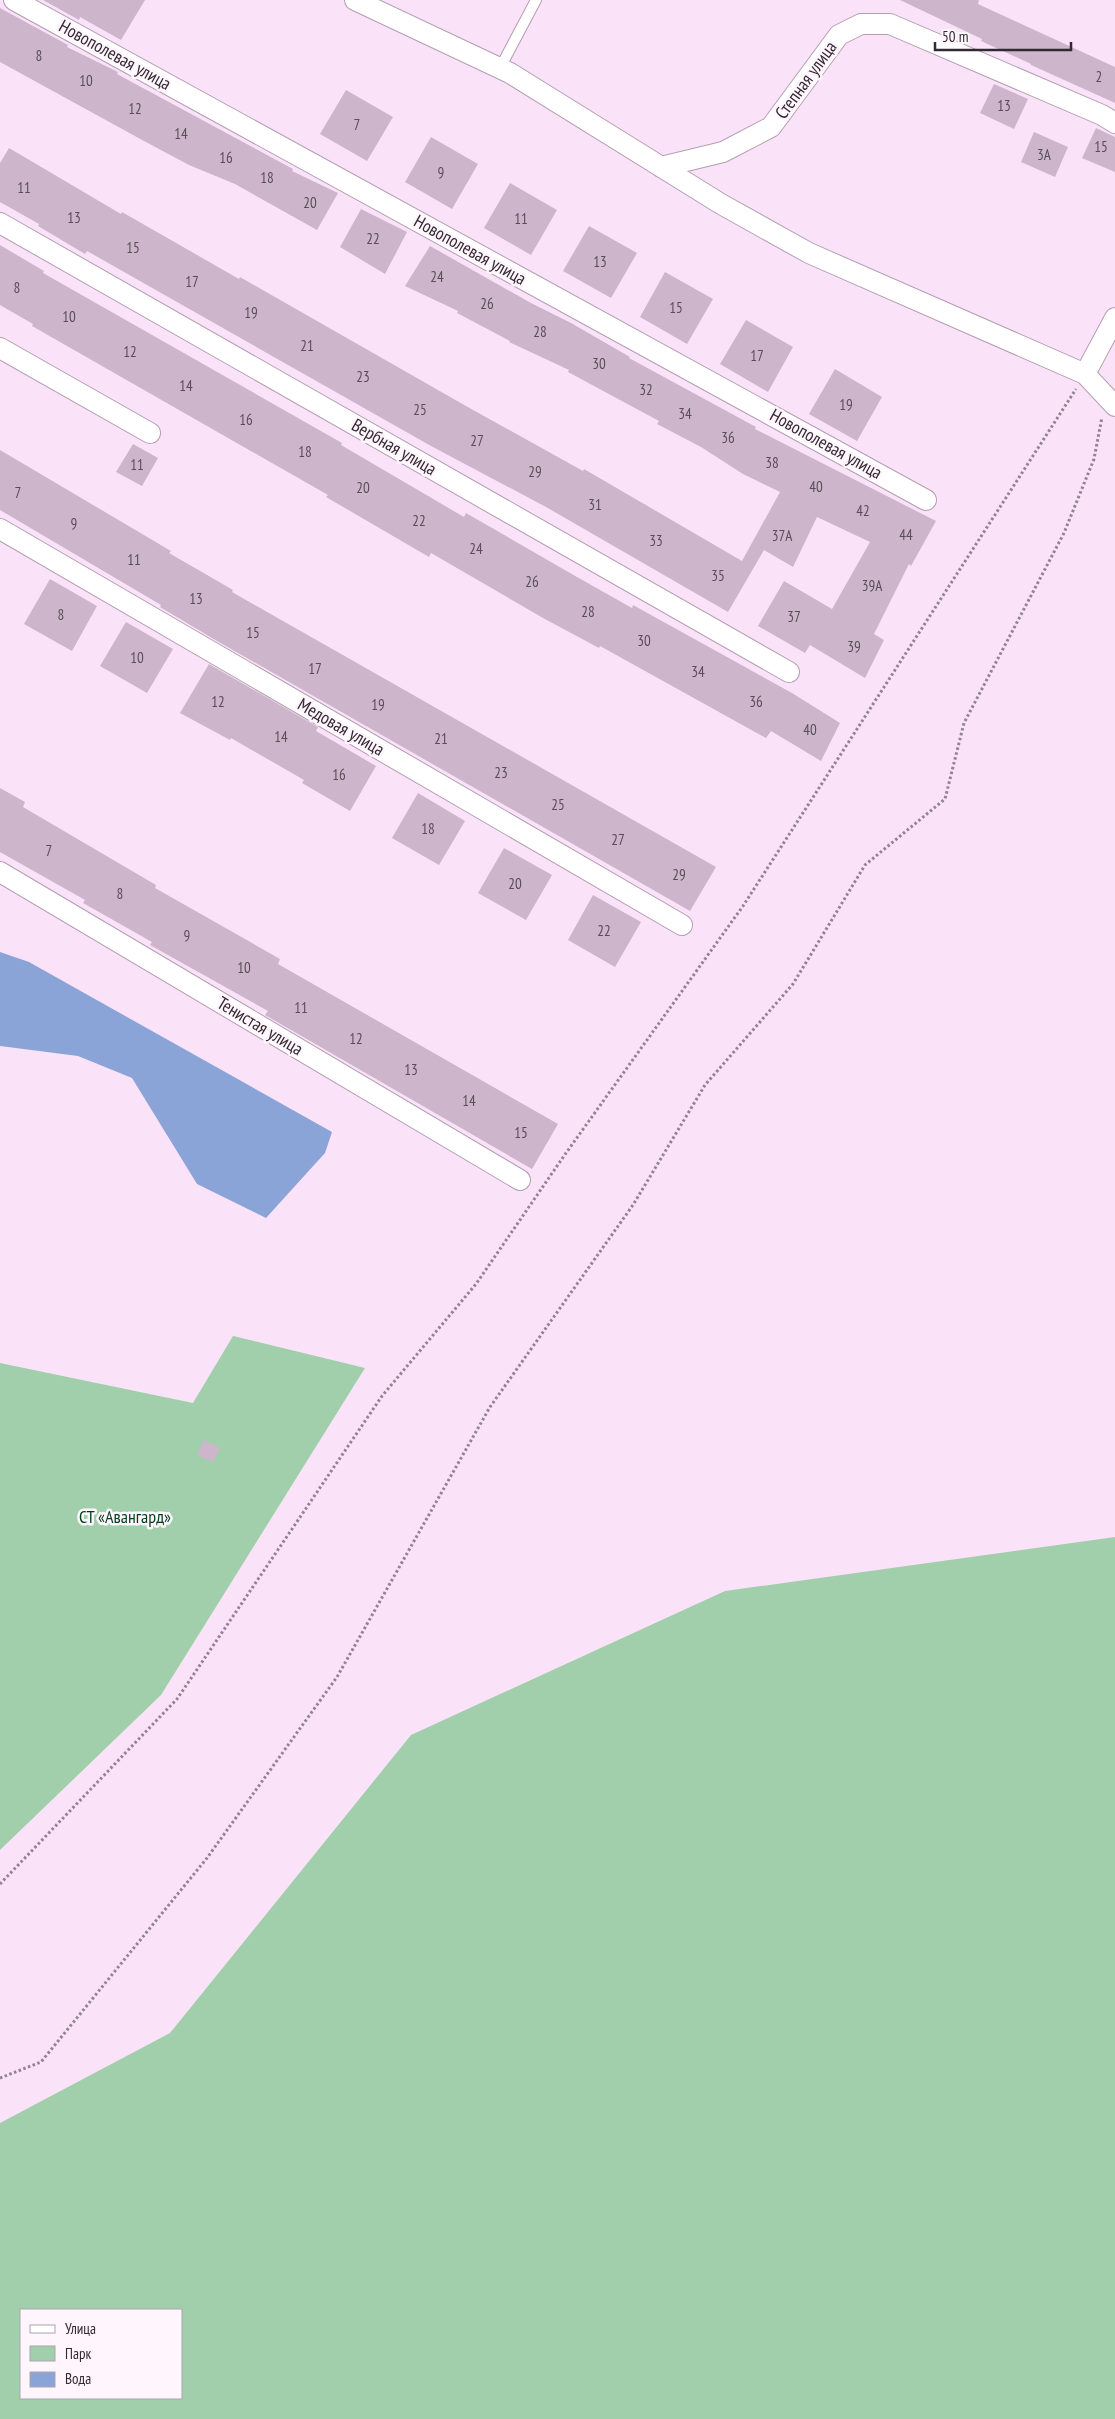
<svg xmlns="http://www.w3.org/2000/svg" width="1115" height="2419" viewBox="0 0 1115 2419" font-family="'PT Sans Narrow',sans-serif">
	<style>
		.green { fill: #a1cfab; fill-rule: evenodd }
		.water { fill: #8ba4d7 }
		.building { fill: #cdb6cb }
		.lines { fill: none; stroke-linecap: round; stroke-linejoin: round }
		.service-casing { stroke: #b49eb2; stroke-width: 12 }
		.minor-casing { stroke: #b49eb2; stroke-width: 22 }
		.path { stroke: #928391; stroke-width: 3; stroke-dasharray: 2.5 2.5; stroke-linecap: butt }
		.service { stroke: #fff; stroke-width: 10 }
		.minor { stroke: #fff; stroke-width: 20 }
		.labels { text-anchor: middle; stroke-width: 5; stroke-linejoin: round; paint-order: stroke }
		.number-label { font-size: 15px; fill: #594d58 }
		.street-label { font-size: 18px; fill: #322a32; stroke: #fef5fd }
		.park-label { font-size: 18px; fill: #003f19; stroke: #fef5fd }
	</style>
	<rect width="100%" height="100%" fill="#fae3f8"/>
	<path class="green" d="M233,1336L365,1368L161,1695L0,1850V1363L193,1403Z
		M1115,1537V2419H0V2123L170,2033L411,1735L725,1591ZM181,2310V2398H21V2310Z"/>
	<path class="water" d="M0,952L29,962L332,1132L325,1153L266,1218L197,1184L132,1078L78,1056L0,1046Z"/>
	<path class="building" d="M43,0H145L121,40L80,17L79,20Z
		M900,0H979L978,4L1115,67V103L1031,65V64L981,41L982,39Z
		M0,8L68,45L67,47L118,72L117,74L293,169L292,171L338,193L317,230L235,184L189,165L144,141L0,62Z
		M994,84L1028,99L1014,129L980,113Z
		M346,90L393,117L367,161L320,134Z
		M1096,128L1115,137V172L1082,158Z
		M1034,132L1068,147L1055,177L1021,162Z
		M431,137L478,164L452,209L405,182Z
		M9,148L121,214L122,212L239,279L240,277L466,406L583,471L584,469L742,561L780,492L743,474L701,447L657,424L659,421L568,372L569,370L509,342L510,341L457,313L458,311L405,286L430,246L531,303L571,323L630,357L629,358L756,427L755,429L936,521L911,566L909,564L874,634L884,640L865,678L810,645L805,653L758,626L784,581L832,609L870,542L817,517L793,567L764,550L728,612L546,507L431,446L87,251L85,254L38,226L39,224L0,202V163Z
		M510,183L557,210L531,255L484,228Z
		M361,209L407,232L385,274L340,247Z
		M589,226L637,253L611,298L563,271Z
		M0,245L44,271L43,273L342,443L341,445L464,517L466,513L577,577L632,608L633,605L792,693L840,723L821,761L771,731L766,738L600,646L599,648L543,618L431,553L429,557L326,497L328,495L32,326L33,324L0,305Z
		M665,272L713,299L687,344L640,317Z
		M746,320L793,347L768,392L720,364Z
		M835,369L882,397L857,441L809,414Z
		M133,444L158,458L142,486L116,472Z
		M0,450L171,551L169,553L233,590L232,592L716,867L690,911L217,641L160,607L161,605L0,510Z
		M50,579L97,606L72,651L24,624Z
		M126,622L173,649L147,693L100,666Z
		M209,664L318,727L316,731L376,766L350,811L302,783L304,780L231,738L230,740L180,713Z
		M0,788L25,802L23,807L156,885L155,888L280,959L278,964L558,1124L532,1169L265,1015L268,1011L150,945L152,942L83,903L85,900L0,852Z
		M418,793L465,821L439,865L392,838Z
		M504,848L552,875L526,920L478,893Z
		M593,895L641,922L615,967L568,940Z
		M204,1440L220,1448L213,1462L197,1455Z"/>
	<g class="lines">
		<g class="service-casing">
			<path id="service" d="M500,68L536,0"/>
		</g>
		<g class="minor-casing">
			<path id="minor" d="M14,0L926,500
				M355,0L510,73L721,204L809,253L1085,374L1115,406
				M661,167L723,152L771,127L839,35L861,24H890L1102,115L1115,123
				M0,223L789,672
				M0,348L150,433
				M1085,374L1115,318
				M0,529L682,925
				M0,872L520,1180"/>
		</g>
		<path class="path" d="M0,1884L177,1699L382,1396L476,1284L566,1153L743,906L1076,389
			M0,2078L41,2062L207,1858L337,1677L490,1407L633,1205L705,1085L793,984L865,865L945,799L964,723L1064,533L1094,459L1102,417"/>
		<use href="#service" class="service"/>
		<use href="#minor" class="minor"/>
	</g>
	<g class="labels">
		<g class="number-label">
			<text x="39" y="61">8</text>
			<text x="1099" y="82">2</text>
			<text x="86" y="86">10</text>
			<text x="1004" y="111">13</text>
			<text x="135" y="114">12</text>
			<text x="357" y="130">7</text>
			<text x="181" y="139">14</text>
			<text x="1101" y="152">15</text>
			<text x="1044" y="160">3А</text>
			<text x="226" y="163">16</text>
			<text x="441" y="178">9</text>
			<text x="267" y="183">18</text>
			<text x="24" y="193">11</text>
			<text x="310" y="208">20</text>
			<text x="74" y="223">13</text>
			<text x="521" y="224">11</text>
			<text x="373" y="244">22</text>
			<text x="133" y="253">15</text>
			<text x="600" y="267">13</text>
			<text x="437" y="282">24</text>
			<text x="192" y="287">17</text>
			<text x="17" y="293">8</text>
			<text x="487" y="309">26</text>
			<text x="676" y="313">15</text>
			<text x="251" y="318">19</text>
			<text x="69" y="322">10</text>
			<text x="540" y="337">28</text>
			<text x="307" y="351">21</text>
			<text x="130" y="357">12</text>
			<text x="757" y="361">17</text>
			<text x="599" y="369">30</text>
			<text x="363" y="382">23</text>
			<text x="186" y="391">14</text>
			<text x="646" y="395">32</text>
			<text x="846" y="410">19</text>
			<text x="420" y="415">25</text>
			<text x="685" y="419">34</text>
			<text x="246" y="425">16</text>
			<text x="728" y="443">36</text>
			<text x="477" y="446">27</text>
			<text x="305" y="457">18</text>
			<text x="772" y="468">38</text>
			<text x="137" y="470">11</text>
			<text x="535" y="477">29</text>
			<text x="816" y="492">40</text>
			<text x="363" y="493">20</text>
			<text x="18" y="498">7</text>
			<text x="595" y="510">31</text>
			<text x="863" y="516">42</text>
			<text x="419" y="526">22</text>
			<text x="74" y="529">9</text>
			<text x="906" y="540">44</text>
			<text x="782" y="541">37А</text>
			<text x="656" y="546">33</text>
			<text x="476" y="554">24</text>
			<text x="134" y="565">11</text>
			<text x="718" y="581">35</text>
			<text x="532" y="587">26</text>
			<text x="872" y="591">39А</text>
			<text x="196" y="604">13</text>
			<text x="588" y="617">28</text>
			<text x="61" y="620">8</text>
			<text x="794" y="622">37</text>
			<text x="253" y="638">15</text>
			<text x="644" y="646">30</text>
			<text x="854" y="652">39</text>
			<text x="137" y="663">10</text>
			<text x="315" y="674">17</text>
			<text x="698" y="677">34</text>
			<text x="218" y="707">12</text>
			<text x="756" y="707">36</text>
			<text x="378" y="710">19</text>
			<text x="810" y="735">40</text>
			<text x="281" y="742">14</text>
			<text x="441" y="744">21</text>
			<text x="501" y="778">23</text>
			<text x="339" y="780">16</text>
			<text x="558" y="810">25</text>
			<text x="428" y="834">18</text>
			<text x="618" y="845">27</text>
			<text x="49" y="856">7</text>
			<text x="679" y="880">29</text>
			<text x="515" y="889">20</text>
			<text x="120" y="899">8</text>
			<text x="604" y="936">22</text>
			<text x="187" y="941">9</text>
			<text x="244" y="973">10</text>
			<text x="301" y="1013">11</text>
			<text x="356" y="1044">12</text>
			<text x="411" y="1075">13</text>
			<text x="469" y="1106">14</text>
			<text x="521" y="1138">15</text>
		</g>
		<g class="street-label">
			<text transform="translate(115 55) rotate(29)" y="6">Новополевая улица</text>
			<text transform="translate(806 80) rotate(-54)" y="6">Степная улица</text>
			<text transform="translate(470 250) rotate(29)" y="6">Новополевая улица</text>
			<text transform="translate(826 444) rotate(29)" y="6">Новополевая улица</text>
			<text transform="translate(394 447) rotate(30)" y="6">Вербная улица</text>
			<text transform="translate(341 727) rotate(30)" y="6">Медовая улица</text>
			<text transform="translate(260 1026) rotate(31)" y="6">Тенистая улица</text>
		</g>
		<g class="park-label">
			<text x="125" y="1523">СТ «Авангард»</text>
		</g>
	</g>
	<rect x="20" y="2309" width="162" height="90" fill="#fef5fd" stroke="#aca4ac"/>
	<rect x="30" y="2325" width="25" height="8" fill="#ffffff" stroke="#aca4ac"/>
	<text x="65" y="2334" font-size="15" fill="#322a32">Улица</text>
	<rect x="30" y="2346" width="25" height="15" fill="#a1cfab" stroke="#aca4ac"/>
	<text x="65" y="2359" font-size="15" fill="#322a32">Парк</text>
	<rect x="30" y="2372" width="25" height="15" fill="#8ba4d7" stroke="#aca4ac"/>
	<text x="65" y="2384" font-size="15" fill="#322a32">Вода</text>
	<path d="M935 42v8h136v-8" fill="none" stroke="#322a32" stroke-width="2.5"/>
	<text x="942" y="42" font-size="15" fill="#322a32" stroke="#fef5fd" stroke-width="4" paint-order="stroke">50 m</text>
</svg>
